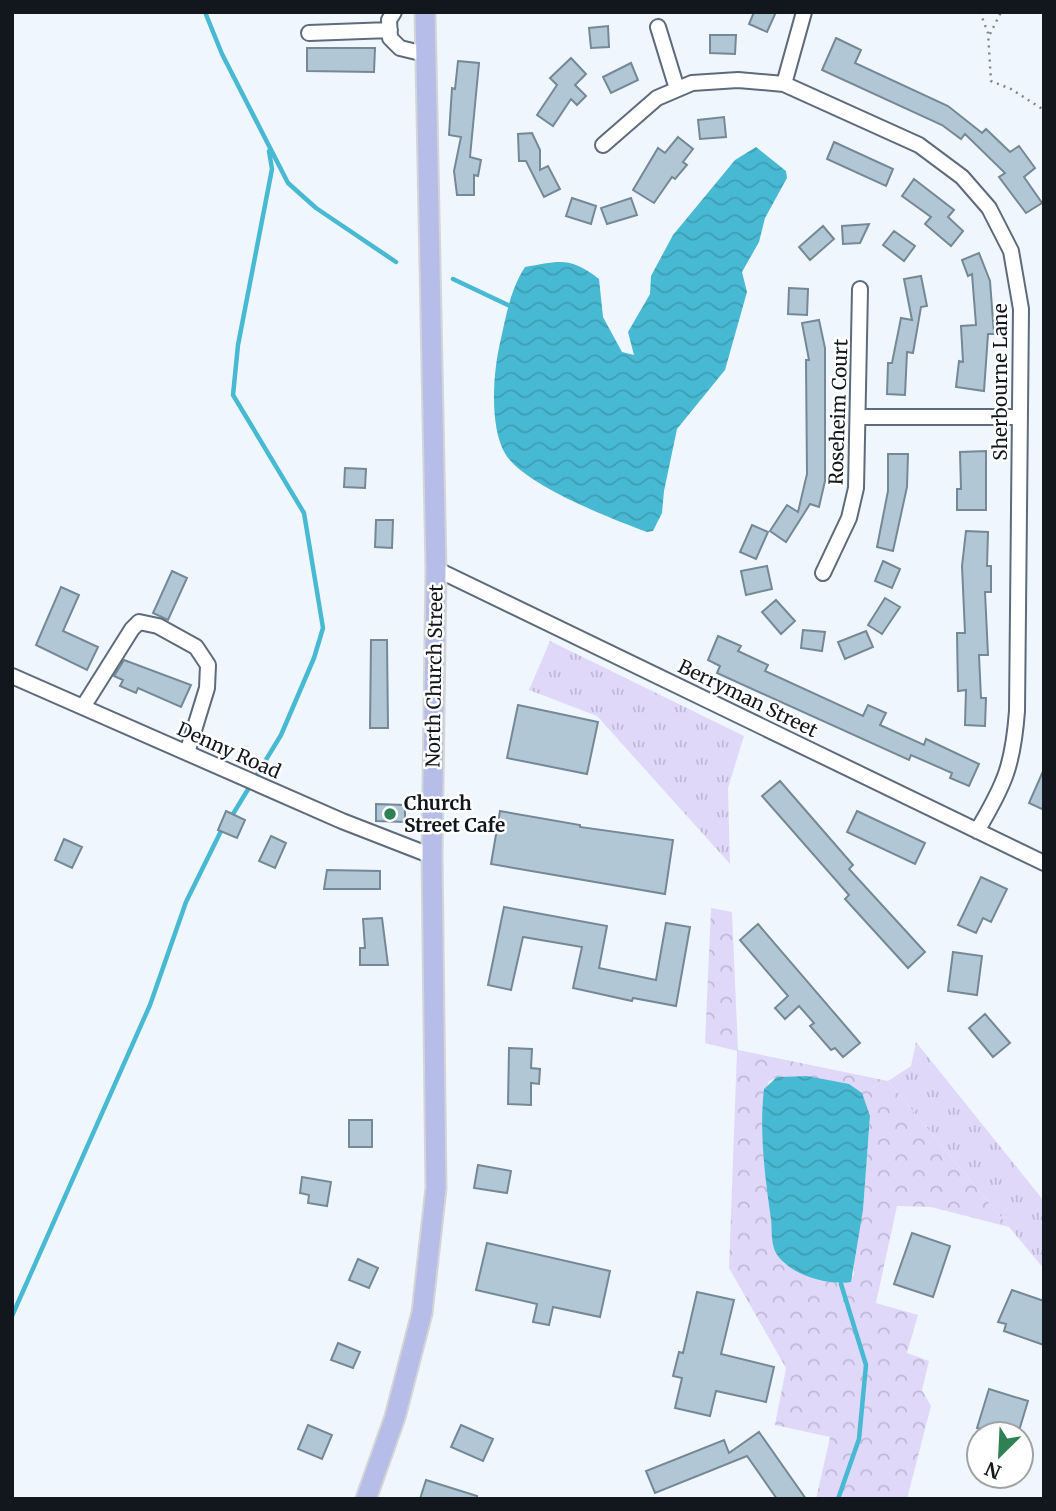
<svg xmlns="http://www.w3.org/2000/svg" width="1056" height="1511" viewBox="0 0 1056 1511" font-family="Merriweather,serif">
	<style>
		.grass { fill: url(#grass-tufts) }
		.forest { fill: url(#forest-crowns); fill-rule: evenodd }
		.water { fill: url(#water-waves) }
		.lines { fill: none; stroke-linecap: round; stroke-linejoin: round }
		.stream { stroke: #48b9d3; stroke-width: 4.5 }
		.building { fill: #b1c7d5; stroke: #748896; stroke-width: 2 }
		.minor-casing { stroke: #5e6b7c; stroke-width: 18 }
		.major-casing { stroke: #d4d5d6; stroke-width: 23 }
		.path { stroke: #80868d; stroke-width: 2.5; stroke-dasharray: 2 5; stroke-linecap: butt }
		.minor { stroke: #fff; stroke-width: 14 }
		.major { stroke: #b6bde8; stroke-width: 19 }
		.poi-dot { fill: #2f8153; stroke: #fff; stroke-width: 2.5 }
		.labels { text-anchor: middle; stroke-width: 5; stroke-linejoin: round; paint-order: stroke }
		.street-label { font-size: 19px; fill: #12171e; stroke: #fff }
		.poi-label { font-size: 19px; font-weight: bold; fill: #12171e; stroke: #fff; text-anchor: start }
	</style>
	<defs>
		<pattern id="grass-tufts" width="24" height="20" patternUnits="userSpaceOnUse" patternTransform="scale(1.75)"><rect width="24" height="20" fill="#e0d8f9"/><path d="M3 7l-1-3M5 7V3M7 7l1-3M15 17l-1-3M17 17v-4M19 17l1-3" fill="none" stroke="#bfb9d5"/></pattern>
		<pattern id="forest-crowns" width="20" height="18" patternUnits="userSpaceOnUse" patternTransform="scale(1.75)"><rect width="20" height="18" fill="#e0d8f9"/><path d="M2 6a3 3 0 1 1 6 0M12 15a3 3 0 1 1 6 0" fill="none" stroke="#bfb9d5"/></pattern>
		<pattern id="water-waves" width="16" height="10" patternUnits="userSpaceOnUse" patternTransform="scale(1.75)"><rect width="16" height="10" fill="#48b9d3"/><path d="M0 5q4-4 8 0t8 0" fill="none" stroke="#3e9eb5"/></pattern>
	</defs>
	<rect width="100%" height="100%" fill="#f0f6fe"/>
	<path class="grass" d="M550,641L744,736L728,788L730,864L597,716L529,690Z
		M916,1042L1044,1201V1269L888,1081L911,1066Z"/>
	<path class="forest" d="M711,908L732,912L738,1050L888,1081L1009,1227L931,1207L897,1206L876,1303L918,1315L907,1353L929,1361L922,1390L931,1406L907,1499H816L830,1437L775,1425L786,1368L729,1268L737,1051L705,1043ZM807,1076L870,1116L863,1210L854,1251V1275L841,1284L799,1272L783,1263L768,1082L777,1077Z"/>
	<path class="water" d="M756,147L786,171L787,178L765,218L759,242L742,272L747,292L725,370L677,429L664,491L662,513L653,531L647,532C612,519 526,486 506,455C489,428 493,373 500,343C506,317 510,290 525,267C559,261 570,256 599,279L603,317L622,352L634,355L628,332L650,294L651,276L673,235L735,160Z
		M807,1076L849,1084L862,1093L870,1116L863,1210L851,1282C828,1286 786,1274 775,1251C771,1242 772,1228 771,1219C765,1176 759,1132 764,1089L777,1077Z"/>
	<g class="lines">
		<path class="stream" d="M205,12L222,54L288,183L316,208L396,262
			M453,279L512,307
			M230,819L281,735L314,658L323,628L304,513L233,395L238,345L272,169L269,151
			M12,1316L150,1005L186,902L222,829
			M838,1499L859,1439L866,1365L841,1284"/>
	</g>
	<path class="building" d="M754,12H776L767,32L749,24Z
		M608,26L609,47L591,48L589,28Z
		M710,35H736L735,54L710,53Z
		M836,38L861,50L855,63L948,106L982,133L986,129L1010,152L1019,146L1035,168L1024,177L1042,203L1026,213L999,177L1005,173L965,134L961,139L942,125L822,70Z
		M307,48H375L374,72L307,71Z
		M571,58L586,74L575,85L586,96L577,105L571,99L553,126L537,115L557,85L550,78Z
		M458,61L479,63L470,157L481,160L478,176L474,175V195H457L454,171L461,137L449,135L452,88L455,89Z
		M631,63L638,80L611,93L603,77Z
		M724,117L726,137L700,139L698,120Z
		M532,133L540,150V170L548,166L560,189L544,197L526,161H519L518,134Z
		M678,137L693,149L683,162L687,165L675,179L672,177L654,203L633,190L658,148L665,153Z
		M834,142L893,169L886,186L827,159Z
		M914,179L954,210L948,217L963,231L951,246L925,224L931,217L902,196Z
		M572,198L596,206L591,224L566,216Z
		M631,198L637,215L607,224L601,208Z
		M869,224L860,243L843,244L842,226Z
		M823,226L834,239L810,260L799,247Z
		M894,231L915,246L904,261L883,245Z
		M979,253L990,281L994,334H988L984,391L956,387L959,361L963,362L961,326L976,325L972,274L968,276L962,260Z
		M921,276L927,306L921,307L913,353L907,352L905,395L887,394L888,363H892L901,318L912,320L904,279Z
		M789,288L808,289L807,315L788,314Z
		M819,320L825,348V481L819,507L810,504L786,542L770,531L787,505L798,512L807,474L806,360H809L802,323Z
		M986,451V510H957V489H961L960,452Z
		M888,454H908L907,487L893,551L877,547L888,491Z
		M345,468L366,469L365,488L344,487Z
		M376,520H393L392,548L375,547Z
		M752,525L768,532L756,559L740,552Z
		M966,531L988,532L987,566H991V592H985L988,655H979L981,698H986L985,726L965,725L966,690L958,691L957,633H965L962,566Z
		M883,561L900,569L892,588L875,581Z
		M767,566L772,589L746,595L741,571Z
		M172,571L187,578L168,620L153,613Z
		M61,587L79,595L63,631L98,647L87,670L36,645Z
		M885,598L900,607L882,634L868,625Z
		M776,600L795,621L781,634L762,612Z
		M803,630L825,632L822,651L801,648Z
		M866,631L873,647L845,659L838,642Z
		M718,636L741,646L738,651L768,665L765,671L863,716L868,705L886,713L880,725L924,745L926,739L979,764L969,786L950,778L952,773L911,755L909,760L717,673L720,666L708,660Z
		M371,640H387L388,728H370Z
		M124,660L191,685L181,707L138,688L136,693L120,686L123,680L114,676Z
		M518,705L598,722L587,774L507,758Z
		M1044,769V810L1029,803Z
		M780,781L853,865L849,869L925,952L908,968L845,899L849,895L762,796Z
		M376,804L405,805V822L376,821Z
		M226,811L245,820L237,838L218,830Z
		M500,811L580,825V827L673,840L665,894L491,864Z
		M857,811L925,843L915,864L847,832Z
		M271,836L286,843L275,868L259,861Z
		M64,839L82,847L72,868L55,860Z
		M327,870L380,871V889H324Z
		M981,877L1007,889L991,922L983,918L976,933L958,925Z
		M504,907L607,926L599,968L656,980L666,923L690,927L676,1006L633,998L632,1001L573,988L582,947L523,937L511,990L488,985Z
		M382,918L388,965H360V948H365L363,919Z
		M758,924L860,1043L843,1057L835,1048L831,1050L810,1026L814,1023L799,1006L785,1019L775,1008L788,996L740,940Z
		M953,952L982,956L977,995L948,991Z
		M985,1014L1010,1043L993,1057L969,1028Z
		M509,1048L532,1049L531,1068L540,1069L539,1084L531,1083V1105L508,1104Z
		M349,1120H372V1147H349Z
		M478,1165L511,1171L507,1193L474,1188Z
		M302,1177L331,1182L327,1206L308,1203L309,1195L300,1193Z
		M912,1233L950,1246L933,1297L894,1284Z
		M487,1243L610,1271L600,1317L553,1307L549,1325L533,1322L537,1304L476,1290Z
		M358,1259L378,1268L369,1288L349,1280Z
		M1012,1290L1044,1301V1345L1004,1331L1006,1324L998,1322Z
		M697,1292L734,1300L721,1354L774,1367L766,1402L716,1391L710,1416L675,1408L682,1378L673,1376L679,1352L683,1353Z
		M338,1343L360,1352L353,1368L331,1360Z
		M989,1389L1028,1401L1018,1434H986L987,1431L977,1428Z
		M308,1425L332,1435L322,1459L298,1449Z
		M461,1425L493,1439L483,1461L451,1447Z
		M759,1432L806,1499H777L747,1456L655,1493L646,1471L724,1440L729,1453Z
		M426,1480L477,1496V1499H420Z"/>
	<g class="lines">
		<g class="minor-casing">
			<path id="minor" d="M394,12L389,20L390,38L400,48L425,54
				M658,27L677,89
				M309,33L390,30
				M784,84L804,12
				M603,145L657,98L692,83L738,80L784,84L919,145L962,177L989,208L1011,251L1021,309L1017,711C1013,765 1005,784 977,831
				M859,417H1019
				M436,569L1044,863
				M823,573L849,518L856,488L860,289
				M12,676L342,821L432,856
				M83,707L132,629L139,622L158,626L196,647L208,665L207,688L187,753"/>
		</g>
		<g class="major-casing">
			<path id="major" d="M366,1499L395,1417L422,1313L436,1188L432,856L436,569L425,12"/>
		</g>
		<path class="path" d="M980,12L988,33L991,81L1011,89L1044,110
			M990,34L1001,12"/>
		<use href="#minor" class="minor"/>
		<use href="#major" class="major"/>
	</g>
	<circle class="poi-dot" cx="390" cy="814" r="7"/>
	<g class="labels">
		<g class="street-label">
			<text transform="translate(1000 382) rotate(-90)" y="7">Sherbourne Lane</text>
			<text transform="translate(838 412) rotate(-88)" y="7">Roseheim Court</text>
			<text transform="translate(434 676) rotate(-89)" y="7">North Church Street</text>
			<text transform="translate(748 698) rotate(26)" y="7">Berryman Street</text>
			<text transform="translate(229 750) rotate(24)" y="7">Denny Road</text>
		</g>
		<g class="poi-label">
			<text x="404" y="810">Church<tspan x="404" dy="22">Street Cafe</tspan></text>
		</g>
	</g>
	<rect width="1056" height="1511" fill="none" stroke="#12171e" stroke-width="28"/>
	<g transform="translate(1000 1455) rotate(204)"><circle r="33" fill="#ffffff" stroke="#a0a2a5" stroke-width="2"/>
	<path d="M0-5L12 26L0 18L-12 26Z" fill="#2f8153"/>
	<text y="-10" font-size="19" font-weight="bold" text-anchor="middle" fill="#12171e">N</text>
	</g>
</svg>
